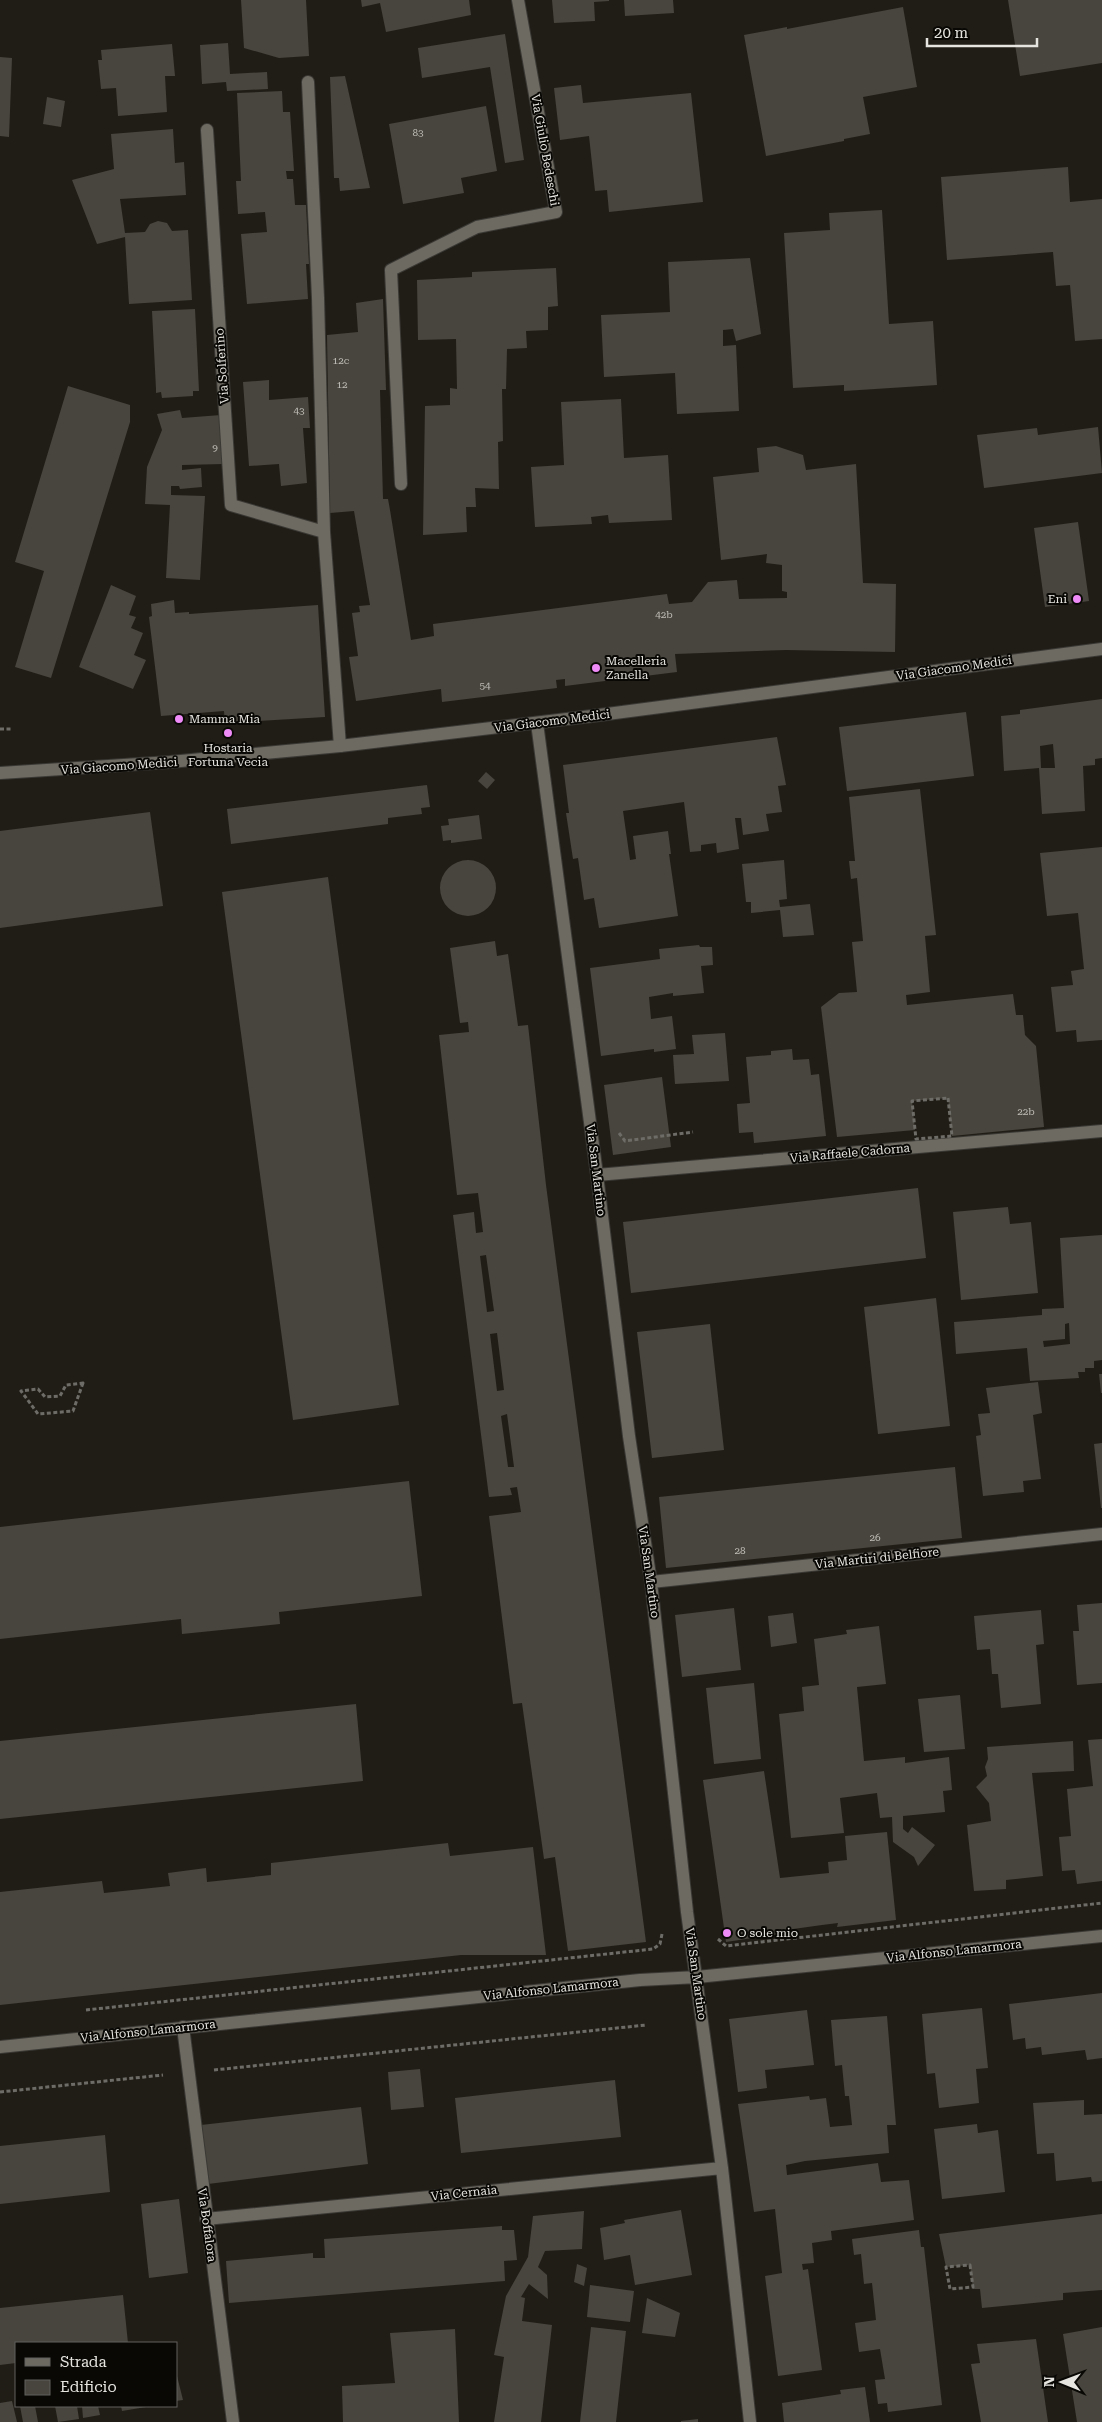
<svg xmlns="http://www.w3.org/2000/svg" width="1102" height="2422" viewBox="0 0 1102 2422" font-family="'Roboto Serif',serif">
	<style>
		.building { fill: #47453d; fill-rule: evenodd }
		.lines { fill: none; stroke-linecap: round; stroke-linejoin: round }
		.minor-casing { stroke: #3b3934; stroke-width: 14 }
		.secondary-casing { stroke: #3b3934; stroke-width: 14 }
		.path { stroke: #6e6c66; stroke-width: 3; stroke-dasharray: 4 2.5; stroke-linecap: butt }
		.minor { stroke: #6d6a62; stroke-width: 12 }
		.secondary { stroke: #6d6a62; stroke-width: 12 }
		.poi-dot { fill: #ef8bf7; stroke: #090805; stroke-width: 2 }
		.labels { text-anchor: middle; stroke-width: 4; stroke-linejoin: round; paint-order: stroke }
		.number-label { font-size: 10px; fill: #bfbdb7 }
		.street-label { font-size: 12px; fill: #e7e5e0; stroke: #090805 }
		.poi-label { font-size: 12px; fill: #e7e5e0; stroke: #090805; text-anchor: start }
	</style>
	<rect width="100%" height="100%" fill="#201d17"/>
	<path class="building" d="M241,0H306L309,56L279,58L244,48Z
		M361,0H469L471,15L386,32L380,3L362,7Z
		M552,0H609V1L594,2L595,21L554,23Z
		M624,0H673L674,13L625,16Z
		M1008,0H1102V63L1020,76Z
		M903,7L917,87L863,97L870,134L844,139V141L766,156L744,35L787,27V29Z
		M505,34L524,160L505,163L490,67L422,78L418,48Z
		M228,43L230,74L267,72L268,89L227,91L226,82L202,84L200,45Z
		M172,44L175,76H165L167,112L118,116L116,88L101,89L98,60H102L101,50Z
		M0,57L12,58L9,137L0,136Z
		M345,76L370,188L340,191L339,178H334L330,77Z
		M581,85L583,103L691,93L703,202L609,212L607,190L595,191L589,136L560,140L554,88Z
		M282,91L283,112H290L294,171H286L287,179H293L295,205H306L309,264H306L308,299L247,304L241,234L267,232L265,212L238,214L236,181H241L237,93Z
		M47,97L65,101L61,127L43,124Z
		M486,106L497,171L461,178L464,193L403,204L389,124Z
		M173,129L175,163L184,162L186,195L120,199L125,233L145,232L150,224L158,221L167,223L172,231L188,230L192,300L129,304L125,237L97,244L72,180L114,169L111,134Z
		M1068,167L1070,202L1102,199V339L1075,341L1070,285L1056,286L1053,252L947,260L941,177Z
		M882,210L889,324L933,321L937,385L844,391V385L793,388L784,233L830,230L829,213Z
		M750,258L761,334L736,341L733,329L723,330V346L736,345L739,411L677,414L675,373L604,377L601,315L670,312L668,262Z
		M556,268L558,306L548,307V330L526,331L527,348L507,349L506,389H502L503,441L498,442L499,489L475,488L476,507H466L467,532L423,535L425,406L450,405V388L457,389L456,339L418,340L417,280L472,277V272Z
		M383,299L386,390H380L383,499H388L390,510L411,640L434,636L433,624L667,594L669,604L692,602L708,582L737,580L739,599L787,598V592L782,591V565L766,563L767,554L721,560L713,477L759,472L757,448L776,446L803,455L806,470L856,464L863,583L896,584L895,652L786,650L675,654L677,672L565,686V679L556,680L557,688L442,702L441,689L356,701L349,657L358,656L352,613L360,612L359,606L370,605L354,511L330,513L327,335L358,332L356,303Z
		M195,309L199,391H193V396L162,398L161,392L156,393V389L152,311Z
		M269,380V400L308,397L310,428H303L307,483L281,486L279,464L249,466L243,382Z
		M68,386L130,405V422L51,678L15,667L44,571L15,562Z
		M621,399L624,458L668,455L672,520L609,523L608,515L591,517L592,524L535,527L531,467L564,465L561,402Z
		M180,410L182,418L221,415L223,464L182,465V470L201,468L202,487L180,489L179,486H171V495L205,496L200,580L166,578L170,505L145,504L147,467L162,430L157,414Z
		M1098,427L1102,473L984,488L977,435L1037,428L1038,435Z
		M1078,522L1089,601L1045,607L1034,528Z
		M111,585L136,596L129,615L136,617L131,628L143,633L134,655L146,660L133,689L79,667Z
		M174,600L175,613L189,612V614L318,605L325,717L225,723L224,711L161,716L149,617L152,616L151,604Z
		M1102,699V758L1095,759V765L1083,766L1085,811L1042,814L1039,768L1004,771L1001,716L1020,714V710ZM1053,744L1055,768H1041L1040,746Z
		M966,712L974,776L847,791L839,727Z
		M777,737L786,785L778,786L782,812L766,814L769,831L743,835L741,818H735L739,849L717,853L716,843L701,845V851L690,852L684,802L623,811L630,860L636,859L633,836L668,831L671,854H669L678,916L599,928L594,898L584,900L578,858L573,859L566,813H569L563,765Z
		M486,772L495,780L487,789L478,781Z
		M427,785L430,807L421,808L422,814L388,818V824L231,844L227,809Z
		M920,789L936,935L925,936L930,992L906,995L907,1005L1013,994L1016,1015H1023L1025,1035L1036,1046L1044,1127L952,1136L948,1098L912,1101L915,1130L837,1137L821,1007L839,993L857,992L852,942L863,941L857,878L851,879L849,861H855L849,797Z
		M150,812L163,906L0,928V831Z
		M479,815L482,839L451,843V840L443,841L441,826L449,825L448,819Z
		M1102,847V1040L1077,1042L1076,1030L1056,1032L1051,987L1073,985L1071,971L1084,969L1078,913L1047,916L1040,853Z
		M440 888a28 28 0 1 1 56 0a28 28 0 1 1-56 0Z
		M784,860L787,899L779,900L780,907L810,904L814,935L783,937L780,910L751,913V902H746L742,864Z
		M328,877L399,1405L293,1420L222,892Z
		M495,941L497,956L508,954L518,1026L528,1025L546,1185L646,1942L568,1951L555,1857L544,1859L522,1703L513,1704L489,1516L521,1512L517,1487L510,1488L512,1495L489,1497L453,1215L474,1212L476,1233L483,1232L478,1193L457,1195L439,1035L469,1032L468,1022L460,1023L450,948ZM486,1255L494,1311L487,1312L480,1256ZM497,1333L504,1390L497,1391L490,1334ZM507,1414L514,1467H508L501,1416Z
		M699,945L700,947H712L713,965L701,966L704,993L673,996V993L649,997L651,1019L672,1016L676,1049L654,1052V1049L601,1056L590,968L660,959L659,949Z
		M725,1033L729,1081L675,1084L673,1055L694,1054L692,1035Z
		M792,1049L793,1060L809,1059L811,1075L819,1074L826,1136L754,1143L753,1132L739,1133L737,1104L750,1103L746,1057L771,1055V1051Z
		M662,1077L671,1147L613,1155L604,1085Z
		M918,1188L926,1258L631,1293L623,1222Z
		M1008,1207L1010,1224L1031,1222L1038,1293L961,1300L953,1212Z
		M1102,1235V1360L1094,1361V1368H1085V1372H1078L1079,1378L1030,1381L1027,1348L956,1354L954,1322L1042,1315V1309L1064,1308L1060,1238ZM1069,1323L1070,1344L1044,1347L1043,1341L1065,1339V1324Z
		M936,1298L950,1426L878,1434L864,1307Z
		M710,1324L724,1450L652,1458L637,1332Z
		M1099,1374H1102V1393H1101Z
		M1038,1382L1042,1413L1033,1415L1041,1479L1023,1481L1024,1492L983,1496L976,1436L981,1435L978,1414L990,1413L986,1388Z
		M1102,1443V1508H1101L1094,1444Z
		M955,1467L962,1538L666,1568L659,1497Z
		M409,1481L422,1596L279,1612L280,1624L182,1634L181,1619L0,1639V1527Z
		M1102,1603V1683L1077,1685L1073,1631H1079L1077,1605Z
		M734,1608L741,1670L682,1677L675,1615Z
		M1041,1610L1044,1644L1036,1645L1041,1704L1001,1708L998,1674H992L990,1649L977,1650L974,1616Z
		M793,1613L797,1643L771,1647L768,1616Z
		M879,1626L886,1684L857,1687L864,1761L905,1757V1763L949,1757L952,1790L943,1791L945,1812L903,1816V1829L908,1833L912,1827L935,1845L918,1866L914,1857L893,1842L892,1817L880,1818L877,1793L840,1798L844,1833L791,1838L779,1714L804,1711L802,1687L819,1685L814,1639L847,1634L846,1630Z
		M754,1683L761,1759L714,1764L706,1688Z
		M960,1695L965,1749L924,1752L918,1699Z
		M356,1704L363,1781L0,1819V1741Z
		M1102,1739V1881L1077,1884L1075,1870L1062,1871L1059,1837L1071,1836L1067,1789L1093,1786L1088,1740Z
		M1073,1741L1074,1771L1032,1773L1043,1876L1006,1880V1889L974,1891L967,1825L991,1821L989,1803L976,1787L987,1776L985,1767L988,1759L987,1747Z
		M764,1771L780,1878L829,1873L828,1862L847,1860L845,1836L887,1832L896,1920L837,1927L838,1923L822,1925L779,1931V1934L726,1942L703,1780Z
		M448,1843L450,1856L533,1847L546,1955H461L0,2005V1892L102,1881L104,1893L170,1886L168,1873L206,1868L207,1882L271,1875V1863Z
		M1102,1993V2058L1087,2060L1085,2050L1042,2055L1041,2047L1026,2049L1025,2038L1013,2040L1009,2004Z
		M982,2008L988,2068L976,2069L979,2103L939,2108L935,2073L927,2074L922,2014Z
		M807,2010L814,2065L765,2070L767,2088L738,2092L729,2019Z
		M887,2016L896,2125H887L889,2153L805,2161L786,2165L787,2175L878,2163L881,2182L909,2180L914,2220L831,2231L832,2240L812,2243L814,2263L802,2264L803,2270L808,2269L822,2370L778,2376L765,2276L782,2273L775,2209L754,2212L738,2104L809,2096L810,2100L826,2098L830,2127L852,2125L849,2096H845L842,2065L835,2066L831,2020Z
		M420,2069L424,2107L391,2110L388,2072Z
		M615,2080L621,2137L461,2153L455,2098Z
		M1084,2100V2115L1102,2114V2181L1092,2182L1091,2177L1056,2181L1054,2153L1037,2154L1033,2103Z
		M361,2107L368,2164L208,2184L201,2125Z
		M977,2124L978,2133L998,2130L1005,2192L942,2199L934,2129Z
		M105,2135L110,2192L0,2204V2146Z
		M179,2199L188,2273L149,2278L141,2204Z
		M681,2210L692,2275L635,2285L630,2255L604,2260L600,2228L625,2223L624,2220Z
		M584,2211L582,2249L545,2251L538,2267L547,2275L548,2299L529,2284L521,2297L525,2298L522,2321L552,2325L541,2422H494L504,2357L494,2355L506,2296L528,2257L533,2216Z
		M1102,2214V2290L1063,2293V2300L982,2308L980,2289H973L970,2265L946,2267L939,2234Z
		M502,2226V2230H514L517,2260L504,2261L505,2281L229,2303L226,2261L313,2253V2258H325L324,2239Z
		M919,2230L921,2247H924L942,2405L888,2412L887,2403L878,2404L875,2380L885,2379L880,2349L859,2352L855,2323L876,2320L872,2283L864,2284L861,2254L854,2255L852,2239Z
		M577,2264L587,2268L584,2286L574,2282Z
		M590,2285L634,2291L630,2322L587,2317Z
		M123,2295L128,2343H16V2363L0,2365V2308Z
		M647,2298L680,2313L675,2337L642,2333Z
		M591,2327L626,2331L616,2422H580Z
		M1102,2327V2422H1077L1063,2334Z
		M455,2329L459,2422H343L342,2386L395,2383L390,2333Z
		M1036,2339L1048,2422H981L971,2364L980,2363L977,2344Z
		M176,2372L183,2400L176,2401Z
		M865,2387L870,2422H784L782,2403L841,2394L840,2390Z
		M12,2401L17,2422H0V2403Z
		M20,2406H35L38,2422H23Z
		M55,2406H77L79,2419L58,2422Z
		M82,2406H98L100,2415L83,2418Z
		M121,2406H146V2407L122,2411Z
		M698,2419V2422H681V2421Z"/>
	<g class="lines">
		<g class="minor-casing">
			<path id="minor" d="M308,82L318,298L324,532L340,746
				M207,130L231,505L324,532
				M401,484L391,270L477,227L556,212L518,0
				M537,723L597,1175L629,1436L651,1582L687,1912L722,2168L750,2422
				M597,1175L1102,1131
				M651,1582L1102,1534
				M183,2027L233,2422
				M0,2047L640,1980L697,1977L1102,1936
				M206,2219L722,2168"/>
		</g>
		<g class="secondary-casing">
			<path id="secondary" d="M0,773L170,762L340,746L592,716L1102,649"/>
		</g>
		<path class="path" d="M0,729H13
			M948,1098L952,1136L916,1139L912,1101Z
			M619,1133L625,1141L693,1132
			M83,1383L73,1411L38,1414L21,1391L38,1389L45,1397L60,1396L66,1385Z
			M718,1939L726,1946L1102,1903
			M86,2010L653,1949L660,1944L662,1934
			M214,2070L646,2025
			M0,2092L163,2075
			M970,2265L973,2287L950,2289L946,2267Z"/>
		<use href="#minor" class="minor"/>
		<use href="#secondary" class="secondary"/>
	</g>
	<g class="poi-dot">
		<circle cx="1077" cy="599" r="5"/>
		<circle cx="596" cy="668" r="5"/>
		<circle cx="179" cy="719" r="5"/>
		<circle cx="228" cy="733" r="5"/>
		<circle cx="727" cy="1933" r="5"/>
	</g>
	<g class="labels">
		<g class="number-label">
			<text x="418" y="136">83</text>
			<text x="341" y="364">12c</text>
			<text x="342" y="388">12</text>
			<text x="299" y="414">43</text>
			<text x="215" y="451">9</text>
			<text x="664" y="618">42b</text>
			<text x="485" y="689">54</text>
			<text x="1026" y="1115">22b</text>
			<text x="875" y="1541">26</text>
			<text x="740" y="1554">28</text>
		</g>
		<g class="street-label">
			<text transform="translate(545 150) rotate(80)" y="4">Via Giulio Bedeschi</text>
			<text transform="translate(222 366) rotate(-94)" y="4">Via Solferino</text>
			<text transform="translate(954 668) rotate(-8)" y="4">Via Giacomo Medici</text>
			<text transform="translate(552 721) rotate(-7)" y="4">Via Giacomo Medici</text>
			<text transform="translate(119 766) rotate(-4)" y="4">Via Giacomo Medici</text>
			<text transform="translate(850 1153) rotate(-5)" y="4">Via Raffaele Cadorna</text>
			<text transform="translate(596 1170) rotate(83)" y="4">Via San Martino</text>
			<text transform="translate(877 1558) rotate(-6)" y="4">Via Martiri di Belfiore</text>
			<text transform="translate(649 1572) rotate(82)" y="4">Via San Martino</text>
			<text transform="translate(954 1951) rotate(-6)" y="4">Via Alfonso Lamarmora</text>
			<text transform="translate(696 1974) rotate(82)" y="4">Via San Martino</text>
			<text transform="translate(551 1989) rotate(-6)" y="4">Via Alfonso Lamarmora</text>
			<text transform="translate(148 2031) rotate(-6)" y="4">Via Alfonso Lamarmora</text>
			<text transform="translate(464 2193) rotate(-6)" y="4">Via Cernaia</text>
			<text transform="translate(207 2225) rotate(82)" y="4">Via Boffalora</text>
		</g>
		<g class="poi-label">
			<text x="1067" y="603" text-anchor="end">Eni</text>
			<text x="606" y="665">Macelleria<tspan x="606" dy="14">Zanella</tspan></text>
			<text x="189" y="723">Mamma Mia</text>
			<text x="228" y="752" text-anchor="middle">Hostaria<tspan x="228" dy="14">Fortuna Vecia</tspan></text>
			<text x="737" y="1937">O sole mio</text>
		</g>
	</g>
	<rect x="15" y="2342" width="162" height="65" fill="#090805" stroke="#62605d"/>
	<rect x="25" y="2358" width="25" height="8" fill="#6d6a62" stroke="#62605d"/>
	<text x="60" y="2367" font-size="15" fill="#e7e5e0">Strada</text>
	<rect x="25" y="2380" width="25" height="15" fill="#47453d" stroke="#62605d"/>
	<text x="60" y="2392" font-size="15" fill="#e7e5e0">Edificio</text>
	<g transform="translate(1062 2382) rotate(271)" stroke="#090805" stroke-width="4" paint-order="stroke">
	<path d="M0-4L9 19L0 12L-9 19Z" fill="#e7e5e0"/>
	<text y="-8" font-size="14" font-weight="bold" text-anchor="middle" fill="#e7e5e0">N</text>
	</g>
	<path d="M927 38v8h110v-8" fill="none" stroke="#e7e5e0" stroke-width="2.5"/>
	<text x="934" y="38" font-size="15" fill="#e7e5e0" stroke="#090805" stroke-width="4" paint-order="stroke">20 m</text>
</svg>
